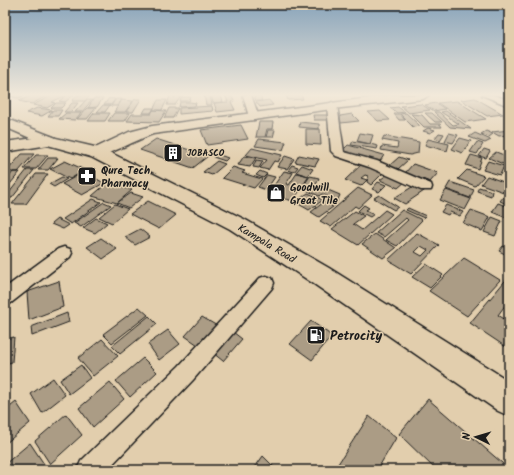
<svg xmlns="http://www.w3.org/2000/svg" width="514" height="475" viewBox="0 0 514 475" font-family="Kalam,sans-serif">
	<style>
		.building { fill: #ab9c85; stroke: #1c1c1c; fill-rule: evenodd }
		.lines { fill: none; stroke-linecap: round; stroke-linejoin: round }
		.street-casing { stroke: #1c1c1c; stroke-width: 3 }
		.secondary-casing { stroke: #1c1c1c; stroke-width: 3 }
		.primary-casing { stroke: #1c1c1c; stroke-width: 3 }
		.street { fill: #e2cead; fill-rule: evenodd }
		.secondary { fill: #e2cead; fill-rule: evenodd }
		.primary { fill: #e2cead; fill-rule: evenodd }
		.labels { text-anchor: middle; stroke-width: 3; stroke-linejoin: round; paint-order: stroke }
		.far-poi-label { font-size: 9px; font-weight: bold; fill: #1c1c1c; stroke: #e2cead; text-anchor: start }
		.poi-label { font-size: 11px; font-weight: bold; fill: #1c1c1c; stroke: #e2cead; text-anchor: start }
		.street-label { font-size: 11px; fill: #1c1c1c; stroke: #e2cead }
		.near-poi-label { font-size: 13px; font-weight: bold; fill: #1c1c1c; stroke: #e2cead; text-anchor: start }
	</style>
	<rect width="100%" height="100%" fill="#e2cead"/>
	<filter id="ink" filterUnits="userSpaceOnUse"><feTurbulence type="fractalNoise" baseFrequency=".025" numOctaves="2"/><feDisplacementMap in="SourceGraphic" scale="8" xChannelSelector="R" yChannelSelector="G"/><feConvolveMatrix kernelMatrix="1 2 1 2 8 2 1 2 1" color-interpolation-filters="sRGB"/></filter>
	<g filter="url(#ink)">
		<path class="building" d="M5,95H27L18,98Z
			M32,95L39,96L48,95L32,104L19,101Z
			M53,95H66L52,102L55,103L47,108L33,105Z
			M67,95H74L65,102L59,101Z
			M77,95H90L85,101H72Z
			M170,95H175L174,98L176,95H182L175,105H167Z
			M204,95H210L212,105H206Z
			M211,95H221L223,102L213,103Z
			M225,95H231L234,101L231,102L235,110L217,112L214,103L228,102Z
			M254,95H260L262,101H256Z
			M286,95H301L303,99L288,100Z
			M182,97H191L189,101H180Z
			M94,98H103L97,107L88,108Z
			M109,98L115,99L111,105H104Z
			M475,98L503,114L487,116L461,100Z
			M116,99H122L117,106H111Z
			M135,99H141L133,112H126Z
			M86,100H92L82,112H75Z
			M122,100L133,101L125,112H114Z
			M158,100H167L162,110H153Z
			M269,100L273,105L260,107L256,102Z
			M457,101L486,119L465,122L438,103Z
			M180,102H190L196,103L195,106L179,107Z
			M56,103H66L61,108H51Z
			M72,103H78L71,112H64Z
			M436,103L445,109L434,111L425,105Z
			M421,104L430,110L409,113L401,106Z
			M103,105H110L105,112H97Z
			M212,106L213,111L179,114V108Z
			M398,107L405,112L397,113L390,108Z
			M37,108L52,110L42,116L26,113Z
			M87,108H96L87,119H77Z
			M146,108H154L151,113H143Z
			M169,108H178L173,118H164Z
			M53,110H62L58,116H48Z
			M153,110L166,111L159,122L127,121L132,114H151Z
			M380,111L390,120L378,121L368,112Z
			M446,111L471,129L450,127L434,112H439L453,125L459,124L441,112Z
			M66,113H81L75,120L59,119Z
			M94,113H110L105,121H88Z
			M114,113H130L125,121H108Z
			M406,113L420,126L413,127L400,114Z
			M425,113H432L442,122H435Z
			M352,114L359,121L341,123L340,116Z
			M394,114H400L405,120H399Z
			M411,114L422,115L430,124H440L442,127H424Z
			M313,115H329L331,120H314Z
			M259,122H273L272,129H267L265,137H256Z
			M300,122L319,124V129L299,127Z
			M241,125L248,139L207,145L201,130Z
			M428,128L435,130L430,133L423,131Z
			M306,129H320L321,145L306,144Z
			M268,130H275L273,137H266Z
			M509,130V135L499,136L492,132Z
			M486,131L493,134L489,137L481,134Z
			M360,133L373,135L370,144L357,141Z
			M439,133L444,134L440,140L435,138Z
			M449,133L458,135L453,143L445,141Z
			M475,133L491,140L485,143L469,137Z
			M384,136L419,142L418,153L410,155L381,150L382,146L397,148L398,143L382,140Z
			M460,138L471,141L462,153L452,149Z
			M156,139L208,156L193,168L140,150Z
			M259,139L286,142L283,150L255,146Z
			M428,139L449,144L447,151L425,145Z
			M353,141L370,144L378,146L377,149L351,145Z
			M477,142L483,144L477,154L470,152Z
			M348,145L384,155L379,163L342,151Z
			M252,148L282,155L278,162L274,161L268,170L260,168L267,160L246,155Z
			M484,149L490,151L486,158L479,156Z
			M496,152L509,157V159L503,164L489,158Z
			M22,154H34L18,172H6Z
			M217,154L228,158L225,161L213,157Z
			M36,155H48L36,169H24Z
			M299,155L319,159L315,166L295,162Z
			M471,155L482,158L478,169L466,165Z
			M244,156L256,158L250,167L238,165Z
			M285,156L294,159L287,169L277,167Z
			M399,157L408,160L398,169L389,166Z
			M48,158H58L48,170H38Z
			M256,160L263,161L259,168L253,167Z
			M65,161L85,170L70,179L50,169Z
			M217,161L225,164L212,175L203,172Z
			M488,161L504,166L500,175L483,170Z
			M364,162L386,170L371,185L367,182L368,176L365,175L361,178L367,180L361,186L345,180Z
			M413,164L438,173L430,182L405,173Z
			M292,165L298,167L294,172L288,170Z
			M302,165L313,169L308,176L296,172Z
			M233,167L245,171L242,173L262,179L254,188L222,178Z
			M27,170H34L12,198H5Z
			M467,170L484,176L475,186L458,179Z
			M260,171L267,174L263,178L256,175Z
			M284,171L293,173L286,184L289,185L297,173L309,176L293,201L268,194Z
			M13,172H20L5,190V182Z
			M84,172L104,183L82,195L62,184Z
			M389,173L406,181L398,188L380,180Z
			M36,174H48L26,204H12Z
			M267,175L275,177L266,190L258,187Z
			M310,176L319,178L316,185L340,195L335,206L327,203L332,199L322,194L319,196L302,188Z
			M487,176L509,184V194L481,184Z
			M62,177L67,179L54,187L49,184Z
			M378,182L386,185L379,192L372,189Z
			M450,182L474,190L470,198L446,189Z
			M107,183L132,190L117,203L92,196Z
			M417,184L427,189L405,204L394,198Z
			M479,187L492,191L491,196L477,191Z
			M358,188L372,195L358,208L355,206L331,227L320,221Z
			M446,190L471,199L465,210L440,200Z
			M131,193L143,197L129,208L117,203Z
			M308,193L323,200L309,210L295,202Z
			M379,195L398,207L394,210L374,198Z
			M504,196L509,198V205L500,201Z
			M93,199L101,202L71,224L63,219Z
			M148,201L176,215L159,229L130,214Z
			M104,202L111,205L81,227L74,223Z
			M324,202L333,207L319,217L311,212Z
			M498,203L509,207V219L492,212Z
			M115,204L128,209L112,223L99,217Z
			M364,205L369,208L366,210L374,214L370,217L358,211Z
			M446,205L463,212L460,216L450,212L448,215L441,212Z
			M408,208L426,216L424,218L406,210Z
			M385,210L392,214L358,245L332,229L355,211L364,216L353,224L362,230Z
			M402,210L422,220L397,246L386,240L408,220L406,218L384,237L376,233Z
			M471,210L490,217L482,231L463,223Z
			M492,217L502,221L495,236L484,232Z
			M96,218L107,223L95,233L83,228Z
			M57,219L69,225L63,229L51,224Z
			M140,229L150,237L135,245L125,237Z
			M417,233L439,245L411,274L388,260ZM421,246L428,250L422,256L415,252Z
			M375,234L396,248L383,258L362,244Z
			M101,238L117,249L103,259L87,247Z
			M503,246L509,249V256L499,251Z
			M464,258L500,280L467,316L429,291Z
			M426,264L443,275L430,288L412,277Z
			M509,276V300L498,315L509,322V343L506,347L470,323Z
			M59,281L63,307L29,320L27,292Z
			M139,307L148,315L112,343L103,334Z
			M67,313L69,322L32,336L31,327Z
			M149,316L157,324L120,354L112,346Z
			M202,317L219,327L201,347L185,336Z
			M311,321L332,336L312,360L290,344Z
			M168,330L180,344L159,360L148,344Z
			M233,332L242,339L223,361L213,353Z
			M14,337L12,362L5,364V339Z
			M102,339L118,356L93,376L78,358Z
			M143,358L157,372L130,397L116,381Z
			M81,365L90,378L69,394L60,380Z
			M53,378L65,395L42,413L31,394Z
			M110,382L124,399L93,427L79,408Z
			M428,399L509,469V470H436L399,434Z
			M16,402L30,423L5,444V411Z
			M66,414L82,435L50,464L35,441Z
			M369,416L396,438L377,470H339L336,467Z
			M30,443L46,467L43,470H5V464Z
			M263,456L277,470H253Z"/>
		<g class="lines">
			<g class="street-casing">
				<path id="street" d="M243,95H251L259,117L257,119L254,120L249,117Z
					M482,95H493L509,100V106Z
					M332,102L337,105L344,152L377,161L431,184L432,187L431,190H421L369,167L336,156L331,151L327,105Z
					M64,247L70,249L72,253L70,257L11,303L5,305V288L58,249Z
					M266,276L272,278L274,283L272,288L193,380L107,470H77L81,461L179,366L260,278Z"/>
			</g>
			<g class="secondary-casing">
				<path id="secondary" d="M393,95H429L423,99L332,109L153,134C138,139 103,159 91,156L89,153L91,150L129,132L152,126Z
					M50,136L55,138L58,141L55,144L5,152V142Z"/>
			</g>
			<g class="primary-casing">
				<path id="primary" d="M5,118L56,138L103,149L244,219L329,268L509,381V416L498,411L311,282L230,229L91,157L44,144L5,127Z"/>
			</g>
			<use href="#street" class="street"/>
			<use href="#secondary" class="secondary"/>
			<use href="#primary" class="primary"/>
		</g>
	</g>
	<linearGradient id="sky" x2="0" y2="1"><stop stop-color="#87a3ba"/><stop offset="0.59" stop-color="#f2e9da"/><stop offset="1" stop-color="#f2e9da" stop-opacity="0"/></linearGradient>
	<rect width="514" height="161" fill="url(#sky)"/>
	<defs>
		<g id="building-square" transform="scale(1)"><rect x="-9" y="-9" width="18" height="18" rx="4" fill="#1c1c1c" stroke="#e2cead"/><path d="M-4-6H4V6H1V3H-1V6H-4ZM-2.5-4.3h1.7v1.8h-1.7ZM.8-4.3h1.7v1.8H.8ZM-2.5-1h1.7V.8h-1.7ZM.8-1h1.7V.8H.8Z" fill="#fff"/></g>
		<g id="pharmacy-square" transform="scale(1)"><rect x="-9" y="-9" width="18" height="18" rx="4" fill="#1c1c1c" stroke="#e2cead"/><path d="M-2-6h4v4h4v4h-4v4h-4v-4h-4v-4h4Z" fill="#fff"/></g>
		<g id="shop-square" transform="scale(1)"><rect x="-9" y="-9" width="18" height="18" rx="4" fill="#1c1c1c" stroke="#e2cead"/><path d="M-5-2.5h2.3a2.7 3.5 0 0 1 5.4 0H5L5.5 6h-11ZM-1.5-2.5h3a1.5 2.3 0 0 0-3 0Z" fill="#fff"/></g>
		<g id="fuel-square" transform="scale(1)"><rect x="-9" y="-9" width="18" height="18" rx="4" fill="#1c1c1c" stroke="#e2cead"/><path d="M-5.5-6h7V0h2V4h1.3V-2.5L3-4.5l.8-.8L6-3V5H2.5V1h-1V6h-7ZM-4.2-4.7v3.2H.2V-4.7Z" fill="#fff"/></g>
	</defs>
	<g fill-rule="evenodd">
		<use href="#building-square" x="173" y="153"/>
		<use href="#pharmacy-square" x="87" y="176"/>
		<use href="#shop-square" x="276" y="193"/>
		<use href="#fuel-square" x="316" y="335"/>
	</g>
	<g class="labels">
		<g class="far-poi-label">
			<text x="187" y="156">JOBASCO</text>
		</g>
		<g class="poi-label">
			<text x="101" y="174">Qure Tech<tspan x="101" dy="13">Pharmacy</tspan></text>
			<text x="290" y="191">Goodwill<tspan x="290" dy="13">Great Tile</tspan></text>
		</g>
		<g class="street-label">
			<text transform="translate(267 243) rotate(31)" y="4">Kampala Road</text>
		</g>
		<g class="near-poi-label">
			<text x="330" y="340">Petrocity</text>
		</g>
	</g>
	<rect width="514" height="475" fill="none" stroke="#e2cead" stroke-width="20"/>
	<rect x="10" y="10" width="494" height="455" fill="none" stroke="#1c1c1c" stroke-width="1.5" filter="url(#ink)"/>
	<g transform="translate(476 437) rotate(275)" stroke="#e2cead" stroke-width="3" paint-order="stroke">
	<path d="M0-3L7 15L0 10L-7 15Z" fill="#1c1c1c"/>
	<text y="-6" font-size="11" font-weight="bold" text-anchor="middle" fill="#1c1c1c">N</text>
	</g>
</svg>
